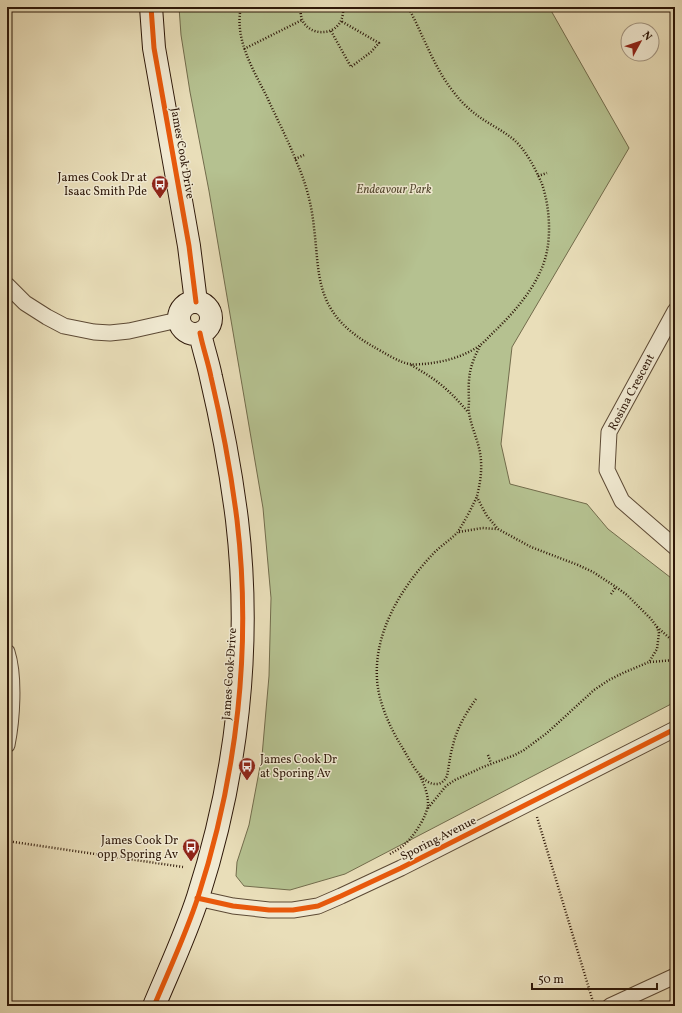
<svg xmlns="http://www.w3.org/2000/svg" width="682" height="1013" viewBox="0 0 682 1013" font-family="Vollkorn,serif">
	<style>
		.green { fill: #b5c190; stroke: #726c4c }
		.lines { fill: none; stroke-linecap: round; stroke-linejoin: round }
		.street-casing { stroke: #5d4a35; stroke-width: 17 }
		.secondary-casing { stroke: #2e1809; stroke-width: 24 }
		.path { stroke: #2e1809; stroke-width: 2.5; stroke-dasharray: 1 2; stroke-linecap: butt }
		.street { stroke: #f1ead2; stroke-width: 15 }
		.secondary { stroke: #f1ead2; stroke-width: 22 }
		.cycleway-casing { stroke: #f1ead2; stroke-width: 8 }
		.cycleway { stroke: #e8590c; stroke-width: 5 }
		.labels { text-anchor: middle; stroke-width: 3; stroke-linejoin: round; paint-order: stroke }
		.street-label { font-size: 12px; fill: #2e1809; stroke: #f1ead2 }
		.poi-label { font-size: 12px; fill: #2e1809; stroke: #f1ead2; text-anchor: end }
		.park-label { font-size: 12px; font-style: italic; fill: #564b32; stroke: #f1ead2 }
	</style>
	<rect width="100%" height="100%" fill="#e9deb9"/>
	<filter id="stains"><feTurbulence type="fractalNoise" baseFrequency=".005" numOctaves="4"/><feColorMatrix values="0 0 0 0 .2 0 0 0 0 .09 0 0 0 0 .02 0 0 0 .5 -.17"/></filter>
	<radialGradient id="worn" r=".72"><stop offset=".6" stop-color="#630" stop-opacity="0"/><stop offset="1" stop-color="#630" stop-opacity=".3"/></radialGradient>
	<path class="green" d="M179,7H549L629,148L512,347L501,444L510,484L587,504L608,529L675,581V702L345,874L290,890L244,886L236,876L237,862L249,825L262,756L269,676L271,598L263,508L209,191L190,92L181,35Z"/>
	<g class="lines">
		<g class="street-casing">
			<path id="street" d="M7,285L25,303L47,317L64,326L94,332L110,333L129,331L178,320
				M675,311L609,432L607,470L622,501L675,547
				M7,652C15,677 12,720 7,745
				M197,898L233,906L269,910H293L318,906L341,896L401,868L675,729
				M610,1006L675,976"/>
		</g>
		<g class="secondary-casing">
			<path id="secondary" d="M151,7L154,48L189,246L196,302
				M179 318a16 16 0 1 1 32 0a16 16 0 1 1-32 0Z
				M154,1006C169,970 186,934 198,897C237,776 252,647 237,520C231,472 222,424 211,377C208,362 203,348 200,333"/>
		</g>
		<path class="path" d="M241,7C234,39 253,69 267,97C277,119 288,140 297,163C306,183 312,206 314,228C318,257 316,287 333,312C342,326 358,338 374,347C383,352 400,363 410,364C414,365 420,364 424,364C444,362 463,357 479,346C485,342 490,335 496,330C517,309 541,282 547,251C551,230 549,205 542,184C535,168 526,150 513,139C502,130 489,124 478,116C470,110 462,103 456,95C434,69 424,36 408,7
			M301,7C296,39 346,42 343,7
			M331,31L351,67L371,52L379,43L341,21
			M244,49L302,20
			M295,159L304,155
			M538,176L547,173
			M411,365C423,372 435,379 446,389C454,396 461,404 468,412
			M459,532L482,528L497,529
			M611,594L616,587
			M657,627L675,643
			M650,662L675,660
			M476,699C466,713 457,728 453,745C450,755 449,766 447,776C445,780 442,783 438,784C421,786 409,758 402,747C390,728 378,701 377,679C374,632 401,588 432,555C439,547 449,541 457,533C461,528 475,502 477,496C481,480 483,464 479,448C476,436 471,425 469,413C468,409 469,405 469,401C468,377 469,367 480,346
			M488,755L491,763
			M428,808L446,786L455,780L483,767L515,755L524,750L547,733L594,690L609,680L623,673L649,662L657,649L659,633L657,627L651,619L627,595L616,587L593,572L578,565L531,547L498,529L487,516L482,507L477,497
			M537,817L594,1005
			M7,841L183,867
			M390,854C395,851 401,848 405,844C414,836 428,815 428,803C428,794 424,784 420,776"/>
		<use href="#street" class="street"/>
		<use href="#secondary" class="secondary"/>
		<g class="cycleway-casing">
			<path id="cycleway" d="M151,7L154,48L189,246L196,302
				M197,898L233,906L269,910H293L318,906L341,896L401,868L675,729
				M154,1006C169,970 186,934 198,897C237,776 252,647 237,520C231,472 222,424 211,377C208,362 203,348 200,333"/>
		</g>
		<use href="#cycleway" class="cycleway"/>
	</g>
	<defs>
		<g id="bus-pin" transform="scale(0.9)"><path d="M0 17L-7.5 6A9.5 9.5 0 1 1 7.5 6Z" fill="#8f2418" stroke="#f1ead2"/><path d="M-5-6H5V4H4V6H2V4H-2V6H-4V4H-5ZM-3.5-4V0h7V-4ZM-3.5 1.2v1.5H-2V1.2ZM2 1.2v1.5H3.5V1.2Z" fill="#fff"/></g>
	</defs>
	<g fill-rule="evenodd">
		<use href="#bus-pin" x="160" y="184"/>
		<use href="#bus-pin" x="247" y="766"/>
		<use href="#bus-pin" x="191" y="847"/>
	</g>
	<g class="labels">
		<g class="street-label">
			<text transform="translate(183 153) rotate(80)" y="4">James Cook Drive</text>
			<text transform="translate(631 392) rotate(-62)" y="4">Rosina Crescent</text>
			<text transform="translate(229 674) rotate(-86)" y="4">James Cook Drive</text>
			<text transform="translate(438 838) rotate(-27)" y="4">Sporing Avenue</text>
		</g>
		<g class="poi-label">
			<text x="147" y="181">James Cook Dr at<tspan x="147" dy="14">Isaac Smith Pde</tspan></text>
			<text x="260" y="763" text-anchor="start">James Cook Dr<tspan x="260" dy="14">at Sporing Av</tspan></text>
			<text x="178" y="844">James Cook Dr<tspan x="178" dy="14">opp Sporing Av</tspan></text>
		</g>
		<g class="park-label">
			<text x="394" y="193">Endeavour Park</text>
		</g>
	</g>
	<rect width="682" height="1013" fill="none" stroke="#e9deb9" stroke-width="24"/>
	<rect x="8" y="8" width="666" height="997" fill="none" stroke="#2e1809" stroke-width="2"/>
	<rect x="12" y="12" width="658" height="989" fill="none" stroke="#2e1809"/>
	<g transform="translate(640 42) rotate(50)"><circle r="19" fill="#f1ead2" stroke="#a39682"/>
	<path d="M0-3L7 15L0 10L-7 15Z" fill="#8f2418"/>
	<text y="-6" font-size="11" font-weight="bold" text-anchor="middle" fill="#2e1809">N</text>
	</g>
	<path d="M532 983v6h125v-6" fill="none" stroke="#2e1809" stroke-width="2"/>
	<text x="538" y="983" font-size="12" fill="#2e1809" stroke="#f1ead2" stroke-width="3" paint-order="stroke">50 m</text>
	<rect width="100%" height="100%" filter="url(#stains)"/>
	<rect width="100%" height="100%" fill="url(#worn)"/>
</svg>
